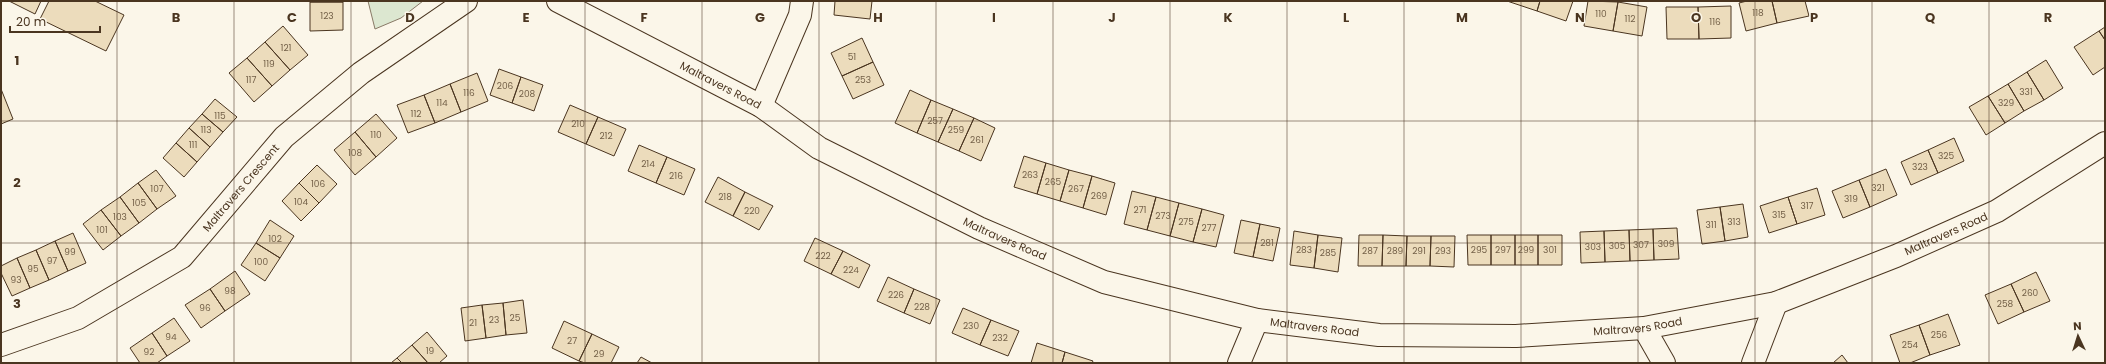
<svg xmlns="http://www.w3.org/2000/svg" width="2106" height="364" viewBox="0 0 2106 364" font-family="Poppins,sans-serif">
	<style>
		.green { fill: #dce7d0; stroke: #887966 }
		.building { fill: #ecdcbc; stroke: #4a3520 }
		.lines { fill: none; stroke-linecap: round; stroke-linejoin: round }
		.minor-casing { stroke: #4a3520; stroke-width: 24 }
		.minor { stroke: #fbf6e9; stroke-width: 22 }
		.grid { fill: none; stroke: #4a3520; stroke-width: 1; stroke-opacity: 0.55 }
		.labels { text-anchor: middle; stroke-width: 3; stroke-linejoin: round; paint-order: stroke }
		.number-label { font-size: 9px; fill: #725f47 }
		.street-label { font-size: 11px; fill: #4a3520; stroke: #fbf6e9 }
		.grid-label { font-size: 13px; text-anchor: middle; font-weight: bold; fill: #4a3520; stroke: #fbf6e9; stroke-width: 3; stroke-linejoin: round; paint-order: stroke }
	</style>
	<rect width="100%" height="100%" fill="#fbf6e9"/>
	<path class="green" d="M368,1H423L401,18L375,29Z"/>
	<path class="building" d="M9,1H41L35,14Z
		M49,1H95L124,15L106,51L40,19Z
		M310,1H343V2H310Z
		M835,1H872L870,19L834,15Z
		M1507,1H1540L1537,11Z
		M1540,1H1573L1566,21L1537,11Z
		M1588,1L1618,2L1613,31L1584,26Z
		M1747,1H1772L1777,23L1746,31L1739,3Z
		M1772,1H1805L1809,16L1777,23Z
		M310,2H343V30L310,31Z
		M1618,2L1647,7L1642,36L1613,31Z
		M1731,6V38L1699,39L1698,7Z
		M1666,7H1698L1699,39H1667Z
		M283,26L308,55L290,70L265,42Z
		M2105,27V40L2099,31Z
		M2099,31L2105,40V67L2093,75L2074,47Z
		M862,38L873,62L842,76L831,53Z
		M265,42L290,70L272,86L247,58Z
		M247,58L272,86L254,102L229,73Z
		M2046,60L2063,88L2044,100L2027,72Z
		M873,62L884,85L853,99L842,76Z
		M499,69L521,77L512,103L490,95Z
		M2027,72L2044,100L2024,111L2008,84Z
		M477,73L488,101L461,112L450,84Z
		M521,77L543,85L534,111L512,103Z
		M450,84L461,112L435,123L424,95Z
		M2008,84L2024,111L2005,123L1988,96Z
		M1,89L13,119L1,124Z
		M910,90L931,100L917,133L895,123Z
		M424,95L435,123L408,133L397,105Z
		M1988,96L2005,123L1986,135L1969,107Z
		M215,99L237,117L223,132L202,114Z
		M931,100L953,109L938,142L917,133Z
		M570,105L598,117L586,144L558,132Z
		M953,109L974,118L959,151L938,142Z
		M202,114L223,132L210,147L189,128Z
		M376,114L397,138L376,157L355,132Z
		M598,117L626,129L614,156L586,144Z
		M974,118L995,128L981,161L959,151Z
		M189,128L210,147L197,162L176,143Z
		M355,132L376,157L355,175L334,150Z
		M1954,138L1964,161L1938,173L1928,150Z
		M176,143L197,162L184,177L163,158Z
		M639,145L667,157L656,183L628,171Z
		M1928,150L1938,173L1911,185L1901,162Z
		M1024,156L1046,163L1037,194L1014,187Z
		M667,157L695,169L684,195L656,183Z
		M1046,163L1069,170L1060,201L1037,194Z
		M317,165L337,184L319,203L299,183Z
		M1886,169L1897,195L1870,207L1859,180Z
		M156,170L176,196L157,209L138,183Z
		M1069,170L1092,176L1083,208L1060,201Z
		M1092,176L1115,183L1106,215L1083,208Z
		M718,177L745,192L733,216L705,202Z
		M1859,180L1870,207L1843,218L1832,191Z
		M138,183L157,209L139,223L120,197Z
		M299,183L319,203L301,221L282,201Z
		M1817,188L1825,215L1797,224L1788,197Z
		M1132,191L1156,197L1147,230L1124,224Z
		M745,192L773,206L759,230L733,216Z
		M120,197L139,223L121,236L101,210Z
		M1156,197L1179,203L1170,236L1147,230Z
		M1788,197L1797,224L1769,233L1760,206Z
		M1179,203L1202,209L1193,242L1170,236Z
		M1743,204L1748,237L1725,241L1720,207Z
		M1720,207L1725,241L1702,244L1697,210Z
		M1202,209L1224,215L1216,247L1193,242Z
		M101,210L121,236L103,250L83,224Z
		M270,220L294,236L280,258L256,243Z
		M1241,220L1260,224L1253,257L1234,253Z
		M1260,224L1280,228L1273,261L1253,257Z
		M1677,228L1679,259L1654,260L1653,229Z
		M1653,229L1654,260L1630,261L1629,230Z
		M1629,230L1630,261L1605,262L1604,231Z
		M1294,231L1318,235L1314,268L1290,265Z
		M1604,231L1605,262L1581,263L1580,232Z
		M73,233L86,263L68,271L55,241Z
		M1318,235L1342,238L1338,272L1314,268Z
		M1359,235H1383L1382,266H1358Z
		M1383,235L1407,236L1406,266H1382Z
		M1467,235H1491V265H1468Z
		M1491,235H1515V265H1491Z
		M1515,235H1538V265H1515Z
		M1538,235H1562V265H1538Z
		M1407,236H1431L1430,266H1406Z
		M1431,236H1455L1454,267L1430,266Z
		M815,238L843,251L831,274L804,261Z
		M55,241L68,271L49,280L36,250Z
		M256,243L280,258L265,281L241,265Z
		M36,250L49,280L30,288L17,258Z
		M843,251L870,265L859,288L831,274Z
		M17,258L30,288L12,296L1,273V266Z
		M235,271L250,294L225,311L210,289Z
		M2036,272L2050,301L2024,312L2011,284Z
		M888,277L914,289L904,313L877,301Z
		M2011,284L2024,312L1998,324L1985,295Z
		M210,289L225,311L201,328L185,305Z
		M914,289L940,300L930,324L904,313Z
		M523,300L527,333L506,335L503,303Z
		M503,303L506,335L486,338L482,305Z
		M482,305L486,338L465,341L461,308Z
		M963,308L991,320L980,345L952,333Z
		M1948,314L1960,345L1930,355L1919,325Z
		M174,318L190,341L167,356L152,333Z
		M991,320L1019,331L1008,356L980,345Z
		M564,321L592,334L579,361L552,348Z
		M1919,325L1930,355L1910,363H1900L1890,335Z
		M427,332L447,356L439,363H428L412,345Z
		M152,333L167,356L157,363H140L130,348Z
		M592,334L619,347L611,363H585L579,361Z
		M1037,343L1065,352L1062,363H1031Z
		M412,345L428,363H402L397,358Z
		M1065,352L1093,361L1092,363H1062Z
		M1842,355L1848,363H1833Z
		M641,357L652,363H637Z
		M397,358L402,363H391Z"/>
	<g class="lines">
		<g class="minor-casing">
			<g id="minor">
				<path id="s1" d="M558,1L761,106L819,148L979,228L1104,282L1257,320L1379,335L1516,336L1644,328L1776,303L1896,256L1997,211L2105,143"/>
				<path d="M761,106L800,15L802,1"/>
				<path d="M1644,328L1664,363"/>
				<path id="s2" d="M1,345L78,318L182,257L284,137L361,73L466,1"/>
				<path d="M1239,363L1257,320"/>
				<path d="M1753,363L1776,303"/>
			</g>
		</g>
		<use href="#minor" class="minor"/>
	</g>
	<path class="grid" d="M117,1V363M234,1V363M351,1V363M468,1V363M585,1V363M702,1V363M819,1V363M936,1V363M1053,1V363M1170,1V363M1287,1V363M1404,1V363M1521,1V363M1638,1V363M1755,1V363M1872,1V363M1989,1V363M1,121H2105M1,243H2105"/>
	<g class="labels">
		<g class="number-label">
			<text x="1758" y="16">118</text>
			<text x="1601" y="17">110</text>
			<text x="327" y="19">123</text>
			<text x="1630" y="22">112</text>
			<text x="1715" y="25">116</text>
			<text x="286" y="51">121</text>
			<text x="852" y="60">51</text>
			<text x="269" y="67">119</text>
			<text x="251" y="83">117</text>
			<text x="863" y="83">253</text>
			<text x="505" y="89">206</text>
			<text x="2026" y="95">331</text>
			<text x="469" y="96">116</text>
			<text x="527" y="97">208</text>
			<text x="442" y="106">114</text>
			<text x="2006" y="106">329</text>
			<text x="416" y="117">112</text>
			<text x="220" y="119">115</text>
			<text x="935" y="124">257</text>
			<text x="578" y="127">210</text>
			<text x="206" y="133">113</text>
			<text x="956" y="133">259</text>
			<text x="376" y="138">110</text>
			<text x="606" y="139">212</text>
			<text x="977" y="143">261</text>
			<text x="193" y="148">111</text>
			<text x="355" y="156">108</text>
			<text x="1946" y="159">325</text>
			<text x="648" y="167">214</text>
			<text x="1920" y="170">323</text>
			<text x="1030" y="178">263</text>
			<text x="676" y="179">216</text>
			<text x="1053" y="185">265</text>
			<text x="318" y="187">106</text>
			<text x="1878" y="191">321</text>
			<text x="157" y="192">107</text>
			<text x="1076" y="192">267</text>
			<text x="1099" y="199">269</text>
			<text x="725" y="200">218</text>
			<text x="1851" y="202">319</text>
			<text x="301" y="205">104</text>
			<text x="139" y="206">105</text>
			<text x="1807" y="209">317</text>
			<text x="1140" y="213">271</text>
			<text x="752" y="214">220</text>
			<text x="1779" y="218">315</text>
			<text x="1163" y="219">273</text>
			<text x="120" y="220">103</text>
			<text x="1186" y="225">275</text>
			<text x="1734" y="225">313</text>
			<text x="1711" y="228">311</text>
			<text x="1209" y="231">277</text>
			<text x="102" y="233">101</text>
			<text x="275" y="242">102</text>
			<text x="1267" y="246">281</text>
			<text x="1666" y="247">309</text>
			<text x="1641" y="248">307</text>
			<text x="1617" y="249">305</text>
			<text x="1593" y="250">303</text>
			<text x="1304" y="253">283</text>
			<text x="1479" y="253">295</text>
			<text x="1503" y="253">297</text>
			<text x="1526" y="253">299</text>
			<text x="1550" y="253">301</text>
			<text x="1370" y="254">287</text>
			<text x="1395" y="254">289</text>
			<text x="1419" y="254">291</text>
			<text x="1443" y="254">293</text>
			<text x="70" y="255">99</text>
			<text x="1328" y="256">285</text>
			<text x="823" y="259">222</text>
			<text x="52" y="264">97</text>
			<text x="261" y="265">100</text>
			<text x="33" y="272">95</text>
			<text x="851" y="273">224</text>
			<text x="16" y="283">93</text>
			<text x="230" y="294">98</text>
			<text x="2030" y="296">260</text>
			<text x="896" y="298">226</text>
			<text x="2005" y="307">258</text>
			<text x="922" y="310">228</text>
			<text x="205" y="311">96</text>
			<text x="515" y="321">25</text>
			<text x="494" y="323">23</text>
			<text x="473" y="326">21</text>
			<text x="971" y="329">230</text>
			<text x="1939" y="338">256</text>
			<text x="171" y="340">94</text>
			<text x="1000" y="341">232</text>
			<text x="572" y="344">27</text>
			<text x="1910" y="348">254</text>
			<text x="430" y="354">19</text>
			<text x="149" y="355">92</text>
			<text x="599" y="357">29</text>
		</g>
		<g class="street-label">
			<text dy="4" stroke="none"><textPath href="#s1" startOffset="183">Maltravers Road</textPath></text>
			<text dy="4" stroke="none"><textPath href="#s2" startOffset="293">Maltravers Crescent</textPath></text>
			<text dy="4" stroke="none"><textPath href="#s1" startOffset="1479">Maltravers Road</textPath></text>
			<text dy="4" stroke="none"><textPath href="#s1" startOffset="507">Maltravers Road</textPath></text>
			<text dy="4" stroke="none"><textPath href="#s1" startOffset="1155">Maltravers Road</textPath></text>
			<text dy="4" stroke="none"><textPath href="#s1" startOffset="831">Maltravers Road</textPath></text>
		</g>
	</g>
	<g class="grid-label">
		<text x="176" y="22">B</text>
		<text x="292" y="22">C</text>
		<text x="410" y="22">D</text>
		<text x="526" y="22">E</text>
		<text x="644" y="22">F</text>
		<text x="760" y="22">G</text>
		<text x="878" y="22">H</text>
		<text x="994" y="22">I</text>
		<text x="1112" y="22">J</text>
		<text x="1228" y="22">K</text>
		<text x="1346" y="22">L</text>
		<text x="1462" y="22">M</text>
		<text x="1580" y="22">N</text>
		<text x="1696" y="22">O</text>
		<text x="1814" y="22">P</text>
		<text x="1930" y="22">Q</text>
		<text x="2048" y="22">R</text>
		<text x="17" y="65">1</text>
		<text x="17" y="187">2</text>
		<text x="17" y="308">3</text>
	</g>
	<rect width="2106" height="364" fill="none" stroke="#4a3520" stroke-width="4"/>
	<g transform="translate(2078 336) rotate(356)" stroke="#fbf6e9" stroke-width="3" paint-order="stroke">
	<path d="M0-3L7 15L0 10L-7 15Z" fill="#4a3520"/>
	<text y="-6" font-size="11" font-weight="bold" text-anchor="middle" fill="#4a3520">N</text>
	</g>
	<path d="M10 26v6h90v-6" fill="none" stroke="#4a3520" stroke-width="2"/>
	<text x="16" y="26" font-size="12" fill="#4a3520" stroke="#fbf6e9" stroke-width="3" paint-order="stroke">20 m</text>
</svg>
